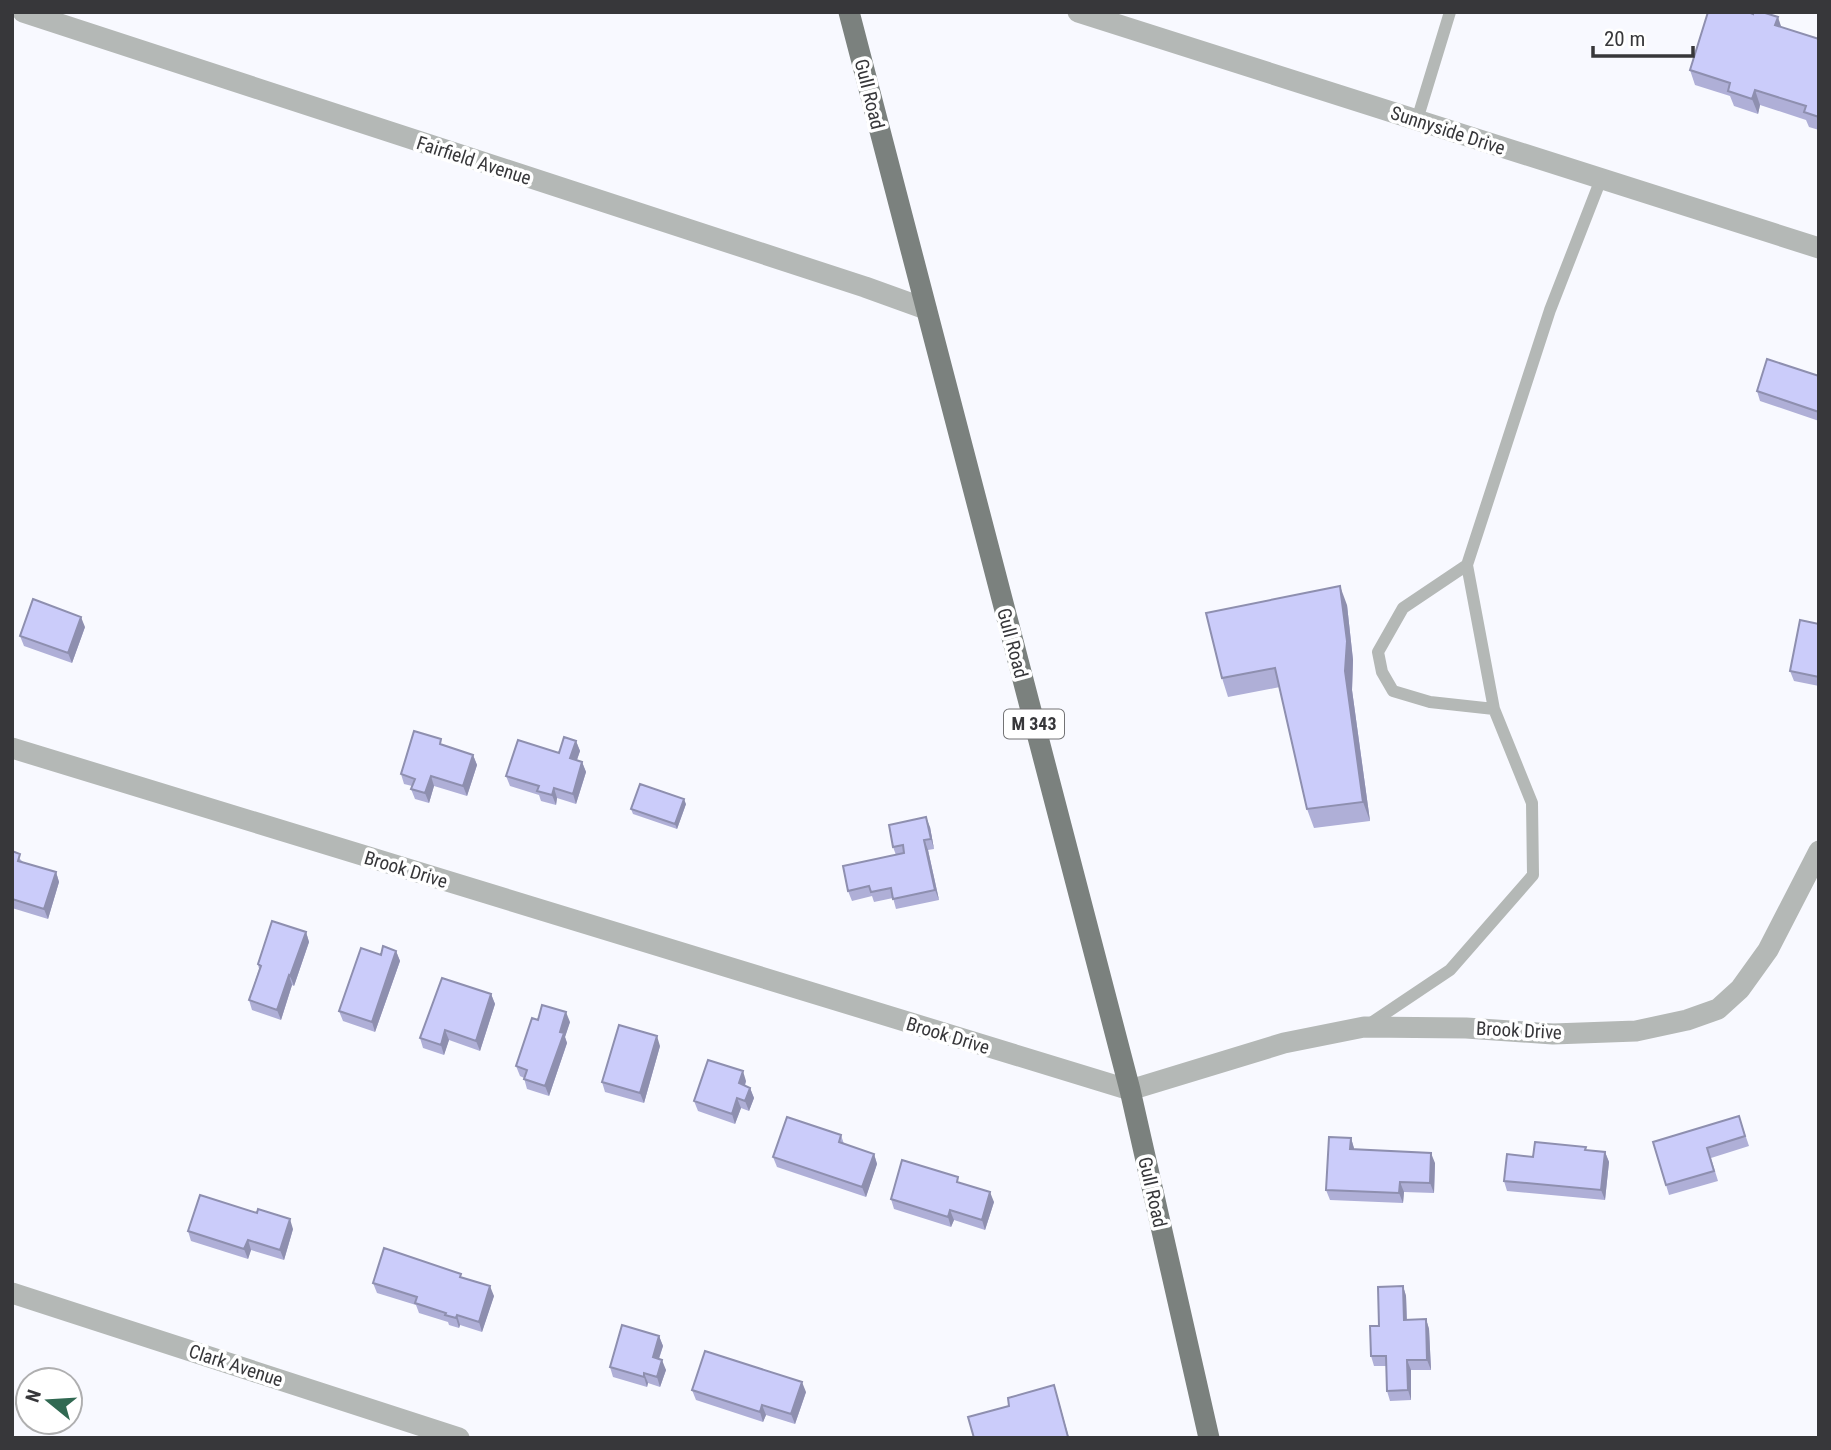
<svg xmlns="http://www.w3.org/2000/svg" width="1831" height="1450" viewBox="0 0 1831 1450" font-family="'Roboto Condensed',sans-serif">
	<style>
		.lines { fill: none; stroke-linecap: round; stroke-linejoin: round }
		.service { stroke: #b4b8b6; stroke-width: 12 }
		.minor { stroke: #b4b8b6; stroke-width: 21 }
		.tertiary { stroke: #b4b8b6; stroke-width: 21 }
		.primary { stroke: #7b817e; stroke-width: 21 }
		.wall { fill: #afafd7 }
		.shaded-wall { fill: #8e8faf }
		.building { fill: #cbccfa; stroke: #8e8faf; stroke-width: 2 }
		.labels { text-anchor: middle; stroke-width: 7; stroke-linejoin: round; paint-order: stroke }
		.shield { fill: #fff; stroke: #737375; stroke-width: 2 }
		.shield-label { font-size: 18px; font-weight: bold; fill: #37373a }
		.street-label { font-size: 19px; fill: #37373a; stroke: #fff }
	</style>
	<rect width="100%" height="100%" fill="#f8f9ff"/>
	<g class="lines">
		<path class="service" d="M1417,120L1450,12
			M1467,565L1403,608L1378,652L1382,672L1393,691L1430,702L1494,709
			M1368,1025L1450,970L1533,875L1532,803L1494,709L1467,565L1550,310L1601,179"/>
		<path class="minor" d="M23,12L865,287L926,309
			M1078,12L1819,248
			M1130,1090L1284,1043L1364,1027L1466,1028L1553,1034L1636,1031L1687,1020L1718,1009L1740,989L1768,950L1819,851
			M12,1293L459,1438"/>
		<path class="tertiary" d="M12,748L1130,1090"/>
		<path class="primary" d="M849,12L1130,1090L1209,1438"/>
	</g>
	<path class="wall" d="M1781,27L1819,39V130L1809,127L1806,120L1760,105L1758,114L1734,106L1730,96L1695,85L1690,70Z
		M1819,376V421L1760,401L1757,391Z
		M1347,605L1353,660L1352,690L1370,821L1314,828L1307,809L1280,687L1228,697L1222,678Z
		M1819,624V686L1794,681L1790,671Z
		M85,627L72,663L24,646L20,636Z
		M576,741L580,751L577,760L582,762L586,772L576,804L557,798L556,805L541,801L539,795L510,786L506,776L559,753Z
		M444,746L473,755L477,765L467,796L434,786L429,803L415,799L411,789L412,786L404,784L401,774Z
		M686,804L677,829L633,814L631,809Z
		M930,827L934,849L928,850L939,900L896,909L893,898L874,902L872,896L852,901L848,891L896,855L893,847Z
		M12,851L23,862L56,872L59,882L48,919L12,908Z
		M306,932L309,942L294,986L292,985L281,1020L252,1010L249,1000L259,969L258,964Z
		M396,951L400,961L375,1032L343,1021L339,1011Z
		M491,994L495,1004L480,1051L449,1040L444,1055L423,1048L420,1038Z
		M538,1020L570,1022L565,1037L567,1043L549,1096L527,1089L524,1078L520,1076L516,1066Z
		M660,1046L644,1103L605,1092L602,1082Z
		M746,1081L745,1086L750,1088L754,1098L749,1111L741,1108L735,1124L698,1111L694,1101Z
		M1739,1116L1749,1146L1711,1158L1718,1181L1669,1195L1666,1185Z
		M841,1135L844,1144L874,1154L877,1164L866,1197L777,1167L773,1157Z
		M1351,1138L1354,1149L1435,1163L1434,1193L1404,1192L1403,1203L1330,1200L1326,1190Z
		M1587,1150L1605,1152L1609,1162L1605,1200L1507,1191L1504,1181L1533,1157Z
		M960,1183L994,1202L985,1230L954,1220L951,1227L894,1209L891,1199Z
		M293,1229L284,1260L251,1250L248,1259L191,1241L188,1231Z
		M463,1277L494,1296L482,1332L460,1325L459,1328L449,1325L448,1322L419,1313L416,1305L377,1293L373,1283Z
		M1403,1286L1406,1296L1407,1320L1426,1319L1429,1329L1431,1370H1411V1400L1390,1401L1387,1391L1386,1366H1374L1371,1356L1379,1326Z
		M659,1336L663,1346L659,1359L666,1370L660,1387L648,1383L647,1387L613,1377L610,1367Z
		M692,1390L806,1392L795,1424L766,1415L763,1422L696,1400Z"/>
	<path class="shaded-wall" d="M1778,17L1783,32L1775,25Z
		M1755,90L1760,105L1758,114L1752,99Z
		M1340,586L1347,605L1353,660L1352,690L1370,821L1363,802L1345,671Z
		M81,617L85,627L72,663L68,653Z
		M576,741L580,751L574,768L570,758Z
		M473,755L477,765L467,796L463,786Z
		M582,762L586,772L576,804L573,794Z
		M431,776L434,786L429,803L425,793Z
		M554,788L557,798L556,805L552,795Z
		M684,799L686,804L677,829L675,824Z
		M926,817L930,827L934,849L931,839Z
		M924,840L928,850L939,900L935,890Z
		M56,872L59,882L48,919L44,909Z
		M306,932L309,942L294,986L290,976Z
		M396,951L400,961L375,1032L372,1022Z
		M289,975L292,985L281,1020L277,1010Z
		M491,994L495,1004L480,1051L476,1041Z
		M566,1012L570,1022L565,1037L567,1043L549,1096L545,1086Z
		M445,1030L449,1040L444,1055L441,1045Z
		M657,1036L660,1046L644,1103L640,1093Z
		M743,1071L746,1081L742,1093L739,1083Z
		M750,1088L754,1098L749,1111L745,1101Z
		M737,1098L741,1108L735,1124L732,1114Z
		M1351,1138L1354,1148V1159L1350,1149Z
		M1605,1152L1609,1162L1605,1200L1601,1190Z
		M1431,1153L1435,1163L1434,1193L1430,1183Z
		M874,1154L877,1164L866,1197L862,1187Z
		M1400,1182L1404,1192L1403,1203L1399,1193Z
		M990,1192L994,1202L985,1230L982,1220Z
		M950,1210L954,1220L951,1227L948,1217Z
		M290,1219L293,1229L284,1260L280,1250Z
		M248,1240L251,1250L248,1259L244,1249Z
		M490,1286L494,1296L482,1332L479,1322Z
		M1403,1286L1406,1296L1407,1330L1404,1320Z
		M457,1315L460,1325L459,1328L456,1318Z
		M1426,1319L1429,1329L1431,1370L1427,1360Z
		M659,1336L663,1346L656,1367L653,1357Z
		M662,1360L666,1370L660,1387L657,1377Z
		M1407,1360L1411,1370V1400L1408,1390Z
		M644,1373L648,1383L647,1387L644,1377Z
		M802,1382L806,1392L795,1424L791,1414Z
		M1054,1385L1057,1395L1069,1438L1068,1437Z
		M762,1405L766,1415L763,1422L760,1412Z"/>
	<path class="building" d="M1708,12H1748L1753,14V12H1762L1778,17L1775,25L1819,39V117L1804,112L1806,106L1755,90L1752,99L1728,91L1730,83L1690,70Z
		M1767,359L1819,376V412L1757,391Z
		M1340,586L1347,641L1345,671L1363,802L1307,809L1275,668L1222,678L1206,613Z
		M33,599L81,617L68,653L20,636Z
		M1800,620L1819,624V677L1790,671Z
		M414,731L441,739L440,744L473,755L463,786L431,776L425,793L411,789L415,779L401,774Z
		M564,737L576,741L570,758L582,762L573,794L554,788L552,795L537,791L539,786L506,776L518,740L559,753Z
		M640,784L684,799L675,824L631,809Z
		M926,817L931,839L924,840L935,890L893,899L891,888L871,892L869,886L848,891L843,866L904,853L903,845L893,847L889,825Z
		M12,851L20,854L18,861L56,872L44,909L12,899Z
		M272,921L306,932L290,976L289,975L277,1010L249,1000L261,966L258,964Z
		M383,946L396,951L372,1022L339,1011L361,948L381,955Z
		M442,978L491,994L476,1041L445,1030L441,1045L420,1038Z
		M542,1005L566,1012L560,1032L564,1033L545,1086L524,1079L527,1070L516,1066L532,1018L538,1020Z
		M619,1025L657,1036L640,1093L602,1082Z
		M708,1060L743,1071L739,1083L750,1088L745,1101L737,1098L732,1114L694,1101Z
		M1739,1116L1745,1136L1707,1148L1714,1171L1666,1185L1653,1142Z
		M787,1117L841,1135L839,1142L874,1154L862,1187L773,1157Z
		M1329,1137L1351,1138L1350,1149L1431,1153L1430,1183L1400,1182L1399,1193L1326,1190Z
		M1535,1142L1586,1147L1585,1150L1605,1152L1601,1190L1504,1181L1507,1154L1533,1157Z
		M902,1160L958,1177L957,1182L990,1192L982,1220L950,1210L948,1217L891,1199Z
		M200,1195L257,1213L258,1209L290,1219L280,1250L248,1240L244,1249L188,1231Z
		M384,1248L461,1274L460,1277L490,1286L479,1322L457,1315L456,1318L445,1315L446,1313L415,1303L417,1297L373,1283Z
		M1403,1286L1404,1320L1426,1319L1427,1360H1407L1408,1390L1387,1391L1386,1356H1371L1370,1326H1379L1378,1287Z
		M622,1325L659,1336L653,1357L662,1360L657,1377L644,1373V1377L610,1367Z
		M705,1351L802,1382L791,1414L762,1405L760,1412L692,1390Z
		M1054,1385L1068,1437L974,1438L968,1417L1009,1406L1008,1398Z"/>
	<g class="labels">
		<rect class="shield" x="1004" y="709.5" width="60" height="29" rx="5"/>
		<g class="shield-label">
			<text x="1034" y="730">M 343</text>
		</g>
		<g class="street-label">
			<text transform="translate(870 94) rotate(76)" y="7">Gull Road</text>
			<text transform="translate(1448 130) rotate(18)" y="7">Sunnyside Drive</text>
			<text transform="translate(474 160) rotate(18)" y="7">Fairfield Avenue</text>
			<text transform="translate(1013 643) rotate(75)" y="7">Gull Road</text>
			<text transform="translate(406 869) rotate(17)" y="7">Brook Drive</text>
			<text transform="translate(1519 1030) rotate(3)" y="7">Brook Drive</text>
			<text transform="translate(948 1035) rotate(17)" y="7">Brook Drive</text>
			<text transform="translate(1153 1192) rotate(77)" y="7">Gull Road</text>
			<text transform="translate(236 1365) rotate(18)" y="7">Clark Avenue</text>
		</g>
	</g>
	<rect width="1831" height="1450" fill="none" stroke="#37373a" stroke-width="28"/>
	<g transform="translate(49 1401) rotate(288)"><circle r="33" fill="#ffffff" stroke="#afafb0" stroke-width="2"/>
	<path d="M0-5L12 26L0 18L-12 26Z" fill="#316952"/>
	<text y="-10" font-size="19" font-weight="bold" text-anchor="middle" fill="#37373a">N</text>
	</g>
	<path d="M1593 46v10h100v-10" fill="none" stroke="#37373a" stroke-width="3.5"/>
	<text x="1604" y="46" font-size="21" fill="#37373a" stroke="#ffffff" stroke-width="5" paint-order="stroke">20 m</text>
</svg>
